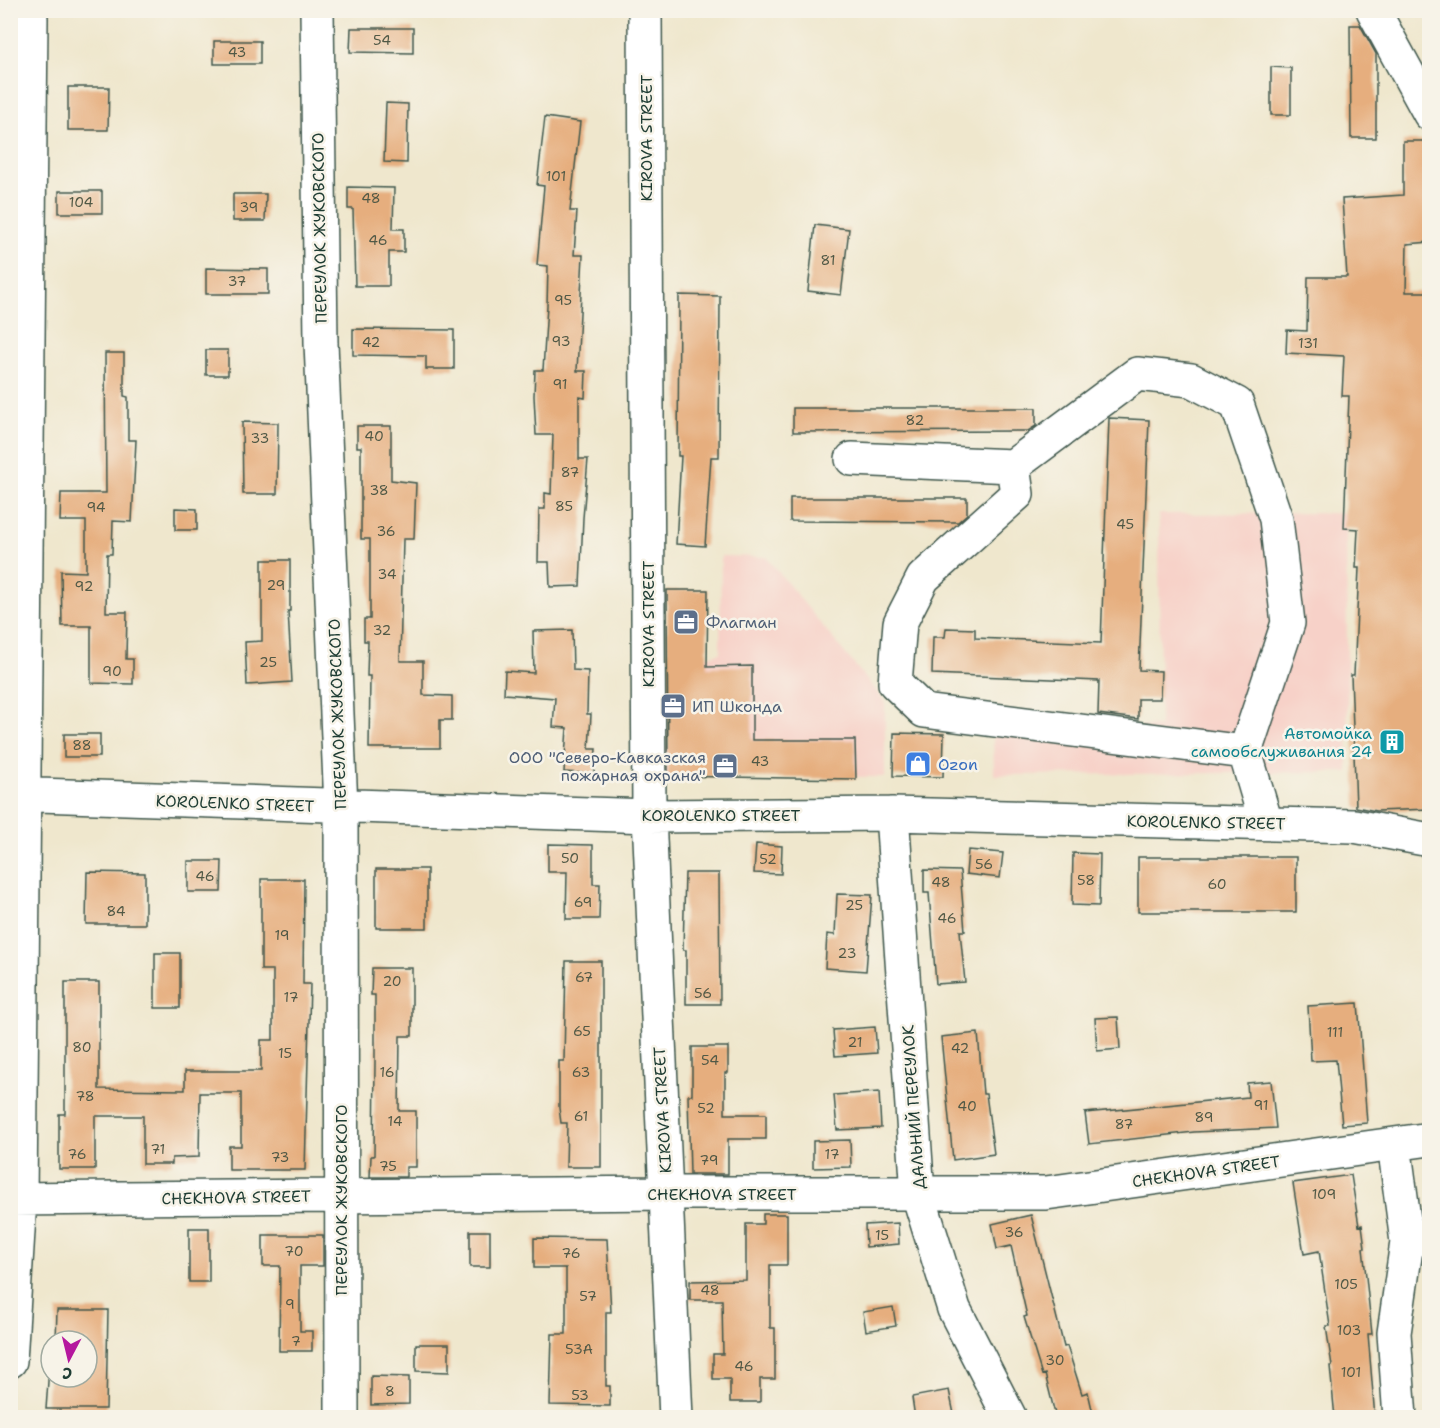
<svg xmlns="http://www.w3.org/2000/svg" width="1440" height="1428" viewBox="0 0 1440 1428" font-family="'Shantell Sans',sans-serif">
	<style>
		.built { fill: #f7d1c8 }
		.building { fill: #e6ae7e }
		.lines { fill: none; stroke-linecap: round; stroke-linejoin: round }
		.minor-casing { stroke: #3e564b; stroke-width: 36 }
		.minor { stroke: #fff; stroke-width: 33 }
		.labels { text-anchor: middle; stroke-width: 5; stroke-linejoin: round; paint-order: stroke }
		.number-label { font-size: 14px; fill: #515946 }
		.street-label { font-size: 16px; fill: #1f3d34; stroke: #f7f3e8 }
		.service-label { font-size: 16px; fill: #4e5e75; stroke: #f7f3e8; text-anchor: start }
		.culture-label { font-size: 16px; fill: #0d838f; stroke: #f7f3e8; text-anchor: end }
		.shop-label { font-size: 16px; fill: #366cbe; stroke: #f7f3e8; text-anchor: start }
	</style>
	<rect width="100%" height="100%" fill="#f7f3e8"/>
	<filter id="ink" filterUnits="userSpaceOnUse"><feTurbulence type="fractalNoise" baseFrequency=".0167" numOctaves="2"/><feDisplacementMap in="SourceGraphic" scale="12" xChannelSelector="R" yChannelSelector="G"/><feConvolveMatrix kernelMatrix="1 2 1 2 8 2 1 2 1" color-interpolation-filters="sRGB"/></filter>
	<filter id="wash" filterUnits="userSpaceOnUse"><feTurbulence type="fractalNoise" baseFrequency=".008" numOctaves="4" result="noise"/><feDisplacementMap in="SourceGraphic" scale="24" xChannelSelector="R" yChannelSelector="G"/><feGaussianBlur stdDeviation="1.35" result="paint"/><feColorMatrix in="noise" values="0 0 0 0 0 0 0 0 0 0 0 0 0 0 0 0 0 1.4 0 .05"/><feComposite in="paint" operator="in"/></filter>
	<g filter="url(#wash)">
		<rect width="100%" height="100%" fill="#efe7cd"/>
		<path class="built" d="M1346,513L1348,772L994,775L993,728L1160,726L1159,514Z
			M721,556L766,557L885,702V777L664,776V746H697V659L720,653Z"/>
		<g id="blocks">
			<path class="building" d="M1350,25H1360L1376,54V138H1351Z
				M351,28H413V53L350,52Z
				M214,41H260V64H214Z
				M1271,67L1291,68V115H1271Z
				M68,87H109L108,130H68Z
				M386,103L408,104L407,163L384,162Z
				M545,117L580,122L570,211H577L574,255H583L577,371H586L585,398L579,397V459H588L583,518L580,586L550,587L549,562H538L539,509H545V493L551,494L553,435H536L534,396L535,370H543L547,306L548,266L537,265L544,186L537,185Z
				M1403,141H1428L1430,242L1407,244L1406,292H1430V809L1376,811L1356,807L1351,675H1354L1359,568H1356L1358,529L1344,528L1349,396H1342L1344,356L1286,353L1287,330L1307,331L1308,277H1347L1342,199L1403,195Z
				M348,187L394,188L393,229H404V252H389V286H355L353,209H348Z
				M59,191H102V213H59Z
				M233,194H266L265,221H233Z
				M815,225L849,229L841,295L808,291Z
				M206,268L268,269V294H206Z
				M679,295L720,296L719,457H711L705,546L676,544L681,456H678Z
				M353,329L454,330V369H426V356L353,355Z
				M206,350H228V375H206Z
				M105,353H124V396L128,397V440H136L132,522L113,521L112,554H107L106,612H127L126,659H133V684L91,683V626H62L61,571L86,572V521H60L61,493H106Z
				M793,408H1036V426L1028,431L793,432Z
				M1109,418L1149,420L1139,670L1161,671L1160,699H1138V719L1098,714L1099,681L932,674L933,637H945L946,628L975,629V638L1101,643Z
				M242,422L278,423L277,494H243Z
				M357,426H391V480L416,483L414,539H403L400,661H423V695L452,696V720H440V748H369L370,676H367L368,641H364V619H370V539H361V447H357Z
				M790,498H967V514L958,522L790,521Z
				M175,508L197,509V530H175Z
				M262,560H290V611H288L292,682L247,685L245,642L262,641Z
				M667,590H708L707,667L752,666V740H855L856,779L668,776Z
				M572,630L573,670L588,671L587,714H591L589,749H596L594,774L564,772L567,728L553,727L555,698L504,694L505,671L534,673L533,631Z
				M894,733L944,734L943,777L893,776Z
				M64,734H100V757H64Z
				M548,844L593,845V884H600L599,919H566L567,872H548Z
				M756,844L782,846L781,874L754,873Z
				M968,850L1003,853L1000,878L966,874Z
				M1073,853L1100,854L1099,906L1072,905Z
				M1138,857H1296V912H1138Z
				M188,861H222L221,892H188Z
				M376,869H427V928H376Z
				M924,870L960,871L965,931H960L965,982L936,984L929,893H924Z
				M87,872L145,873V924H86Z
				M685,873H719L720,1004H686V950H683Z
				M261,879H304L303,984H310L305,1170H229V1146H241V1093H200L199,1157L172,1158V1164H143V1116H95V1169H59V1114H65V982H99V1089L185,1090V1071H261V1040H273V970H261Z
				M837,894L872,895L866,971L825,968L827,934L835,935Z
				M155,953H180V1008H155Z
				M566,961H601V1167H566L567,1123H561L559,1108V1061H564Z
				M372,968H412V1036H400L399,1111H416V1167H406V1177H370L371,1156H374L375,1062V995H371Z
				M1358,1003L1367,1123L1342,1125L1336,1060L1311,1061L1308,1006Z
				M1118,1017L1120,1049L1097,1051L1095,1018Z
				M875,1027L877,1053L835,1056L833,1030Z
				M978,1033L983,1094H986L994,1154L953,1160L941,1037Z
				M692,1047H728V1073H725V1114H766V1139H728V1174H690L688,1095H692Z
				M1271,1081L1276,1128L1194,1132L1089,1144L1085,1113L1248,1097L1247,1083Z
				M879,1092L881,1128L837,1130L834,1095Z
				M850,1140L851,1167L813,1168V1141Z
				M1351,1175L1359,1226L1362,1225L1365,1248H1363L1372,1334H1368L1375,1418H1335L1330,1366H1332L1326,1326H1330L1319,1251L1304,1254L1293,1183Z
				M763,1214H787V1265H770V1328H775V1379H760V1402H730V1379H713V1354H723L722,1300H690V1281L746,1280V1224H763Z
				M1031,1215L1064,1347L1067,1346L1082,1394L1088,1392L1094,1418H1056L1045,1374L1042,1375L1024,1317L1027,1316L1011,1246L997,1249L992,1224Z
				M898,1223L899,1244L866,1247L865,1225Z
				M189,1228H209V1282H189Z
				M470,1231H490V1267H470Z
				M263,1235H323V1266H300V1331H312V1351H279L280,1266H263Z
				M534,1238L607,1239L611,1312H606V1386H610V1406L550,1405L552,1334H566V1268H534Z
				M893,1307L896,1326L866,1331L863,1312Z
				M57,1310H108L106,1409H46L50,1354L51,1377H87V1341H56Z
				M416,1344H449V1372L416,1371Z
				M371,1376L409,1377V1404L371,1405Z
				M949,1390L954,1414L915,1418L912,1397Z"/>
		</g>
	</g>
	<g filter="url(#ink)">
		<use href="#blocks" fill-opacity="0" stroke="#3e564b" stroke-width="1.5"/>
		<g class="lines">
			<g class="minor-casing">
				<path id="minor" d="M317,10L321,343L341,807L342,1418
					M645,10L649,816L676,1418
					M1373,10L1430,114
					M10,15L31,18L20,1199L10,1361
					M852,459L1013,466L1017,494L923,578L900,623L895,683L924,711L1245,752L1266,823
					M1013,466L1137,374L1191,380L1237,404L1276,519L1288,623L1245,752
					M10,794L649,816L892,814L1354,826L1430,840
					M892,814L918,1194L954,1309L1010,1418
					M1394,1144L1407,1242L1394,1333L1400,1418
					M10,1199L666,1193H1046L1430,1139"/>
			</g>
			<use href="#minor" class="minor"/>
		</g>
	</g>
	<defs>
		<g id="office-square" transform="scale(1.35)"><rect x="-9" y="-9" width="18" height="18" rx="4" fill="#5c6f8a" stroke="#f7f3e8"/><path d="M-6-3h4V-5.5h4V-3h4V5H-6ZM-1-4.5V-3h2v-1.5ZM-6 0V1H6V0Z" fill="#fff"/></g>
		<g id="building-square" transform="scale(1.35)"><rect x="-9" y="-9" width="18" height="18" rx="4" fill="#0f9aa8" stroke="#f7f3e8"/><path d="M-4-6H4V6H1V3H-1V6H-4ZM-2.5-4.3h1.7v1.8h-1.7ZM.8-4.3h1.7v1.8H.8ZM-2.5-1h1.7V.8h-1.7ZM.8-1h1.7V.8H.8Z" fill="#fff"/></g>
		<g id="shop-square" transform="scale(1.35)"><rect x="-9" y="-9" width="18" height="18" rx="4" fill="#3f7fe0" stroke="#f7f3e8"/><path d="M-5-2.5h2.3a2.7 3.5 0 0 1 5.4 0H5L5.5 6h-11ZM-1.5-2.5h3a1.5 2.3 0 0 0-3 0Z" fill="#fff"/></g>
	</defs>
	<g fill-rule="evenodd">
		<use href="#office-square" x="686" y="622"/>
		<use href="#office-square" x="673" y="706"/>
		<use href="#building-square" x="1392" y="742"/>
		<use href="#shop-square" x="918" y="764"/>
		<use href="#office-square" x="725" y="766"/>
	</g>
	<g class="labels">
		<g class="number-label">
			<text x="382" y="45">54</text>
			<text x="237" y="57">43</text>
			<text x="556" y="181">101</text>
			<text x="371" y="203">48</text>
			<text x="81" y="207">104</text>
			<text x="249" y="212">39</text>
			<text x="378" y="245">46</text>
			<text x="828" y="265">81</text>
			<text x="237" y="286">37</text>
			<text x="563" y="305">95</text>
			<text x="561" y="346">93</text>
			<text x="371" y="347">42</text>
			<text x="1308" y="348">131</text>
			<text x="560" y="389">91</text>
			<text x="915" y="425">82</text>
			<text x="374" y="441">40</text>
			<text x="260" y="443">33</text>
			<text x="570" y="477">87</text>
			<text x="379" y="495">38</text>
			<text x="564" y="511">85</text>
			<text x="96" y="512">94</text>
			<text x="1125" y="529">45</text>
			<text x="386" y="536">36</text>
			<text x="387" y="579">34</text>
			<text x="276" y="590">29</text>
			<text x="84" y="591">92</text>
			<text x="382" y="635">32</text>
			<text x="268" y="667">25</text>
			<text x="112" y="676">90</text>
			<text x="82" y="750">88</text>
			<text x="760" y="766">43</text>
			<text x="570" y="863">50</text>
			<text x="768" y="864">52</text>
			<text x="984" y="869">56</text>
			<text x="205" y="881">46</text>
			<text x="1086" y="885">58</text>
			<text x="941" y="887">48</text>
			<text x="1217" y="889">60</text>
			<text x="583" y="907">69</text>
			<text x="854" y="910">25</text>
			<text x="116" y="916">84</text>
			<text x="947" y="923">46</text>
			<text x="282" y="940">19</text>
			<text x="847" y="958">23</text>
			<text x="584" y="982">67</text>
			<text x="392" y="986">20</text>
			<text x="703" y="998">56</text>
			<text x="291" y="1002">17</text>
			<text x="582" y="1036">65</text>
			<text x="1335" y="1037">111</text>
			<text x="855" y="1047">21</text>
			<text x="82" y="1052">80</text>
			<text x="960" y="1053">42</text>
			<text x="285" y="1058">15</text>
			<text x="710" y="1065">54</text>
			<text x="387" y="1077">16</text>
			<text x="581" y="1077">63</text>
			<text x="85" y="1101">78</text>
			<text x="1261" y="1110">91</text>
			<text x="967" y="1111">40</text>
			<text x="706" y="1113">52</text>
			<text x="581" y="1121">61</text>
			<text x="1204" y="1122">89</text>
			<text x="395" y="1126">14</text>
			<text x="1124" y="1129">87</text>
			<text x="158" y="1154">71</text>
			<text x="77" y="1159">76</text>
			<text x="832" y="1159">17</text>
			<text x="280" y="1162">73</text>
			<text x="709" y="1165">79</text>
			<text x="388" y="1171">75</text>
			<text x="1324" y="1199">109</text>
			<text x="1014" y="1237">36</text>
			<text x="882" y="1240">15</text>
			<text x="294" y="1256">70</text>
			<text x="571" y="1258">76</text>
			<text x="1346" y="1289">105</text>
			<text x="710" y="1295">48</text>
			<text x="588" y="1301">57</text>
			<text x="290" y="1309">9</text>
			<text x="1349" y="1335">103</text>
			<text x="296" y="1346">7</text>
			<text x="579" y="1354">53А</text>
			<text x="1055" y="1365">30</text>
			<text x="744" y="1371">46</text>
			<text x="1351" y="1377">101</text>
			<text x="390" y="1396">8</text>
			<text x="580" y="1400">53</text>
		</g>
		<g class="street-label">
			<text transform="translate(646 138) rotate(-90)" y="6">KIROVA STREET</text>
			<text transform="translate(319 228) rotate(-91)" y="6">ПЕРЕУЛОК ЖУКОВСКОГО</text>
			<text transform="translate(648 624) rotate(-90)" y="6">KIROVA STREET</text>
			<text transform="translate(337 714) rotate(-92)" y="6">ПЕРЕУЛОК ЖУКОВСКОГО</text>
			<text transform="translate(235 803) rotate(2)" y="6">KOROLENKO STREET</text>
			<text x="721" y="821">KOROLENKO STREET</text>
			<text transform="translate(1206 822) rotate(1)" y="6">KOROLENKO STREET</text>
			<text transform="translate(913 1107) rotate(-94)" y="6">ДАЛЬНИЙ ПЕРЕУЛОК</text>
			<text transform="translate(662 1110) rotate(-93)" y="6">KIROVA STREET</text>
			<text transform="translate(1206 1171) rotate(-8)" y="6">CHEKHOVA STREET</text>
			<text x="722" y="1200">CHEKHOVA STREET</text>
			<text transform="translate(236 1197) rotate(-1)" y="6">CHEKHOVA STREET</text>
			<text transform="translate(341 1200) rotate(-90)" y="6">ПЕРЕУЛОК ЖУКОВСКОГО</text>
		</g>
		<g class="service-label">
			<text x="706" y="628">Флагман</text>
			<text x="692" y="712">ИП Шконда</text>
			<text x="706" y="763" text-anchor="end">ООО "Северо-Кавказская<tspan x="706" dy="18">пожарная охрана"</tspan></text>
		</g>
		<g class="culture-label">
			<text x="1372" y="739">Автомойка<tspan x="1372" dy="18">самообслуживания 24</tspan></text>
		</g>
		<g class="shop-label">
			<text x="938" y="770">Ozon</text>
		</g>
	</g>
	<rect width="1440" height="1428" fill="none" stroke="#f7f3e8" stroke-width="36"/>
	<g transform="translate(69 1359) rotate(187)"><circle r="28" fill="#f7f3e8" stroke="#a1aaa0" stroke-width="1.5"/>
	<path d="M0-4.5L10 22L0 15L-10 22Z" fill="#b5179e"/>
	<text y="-9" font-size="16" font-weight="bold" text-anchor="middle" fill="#1f3d34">С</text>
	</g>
</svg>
